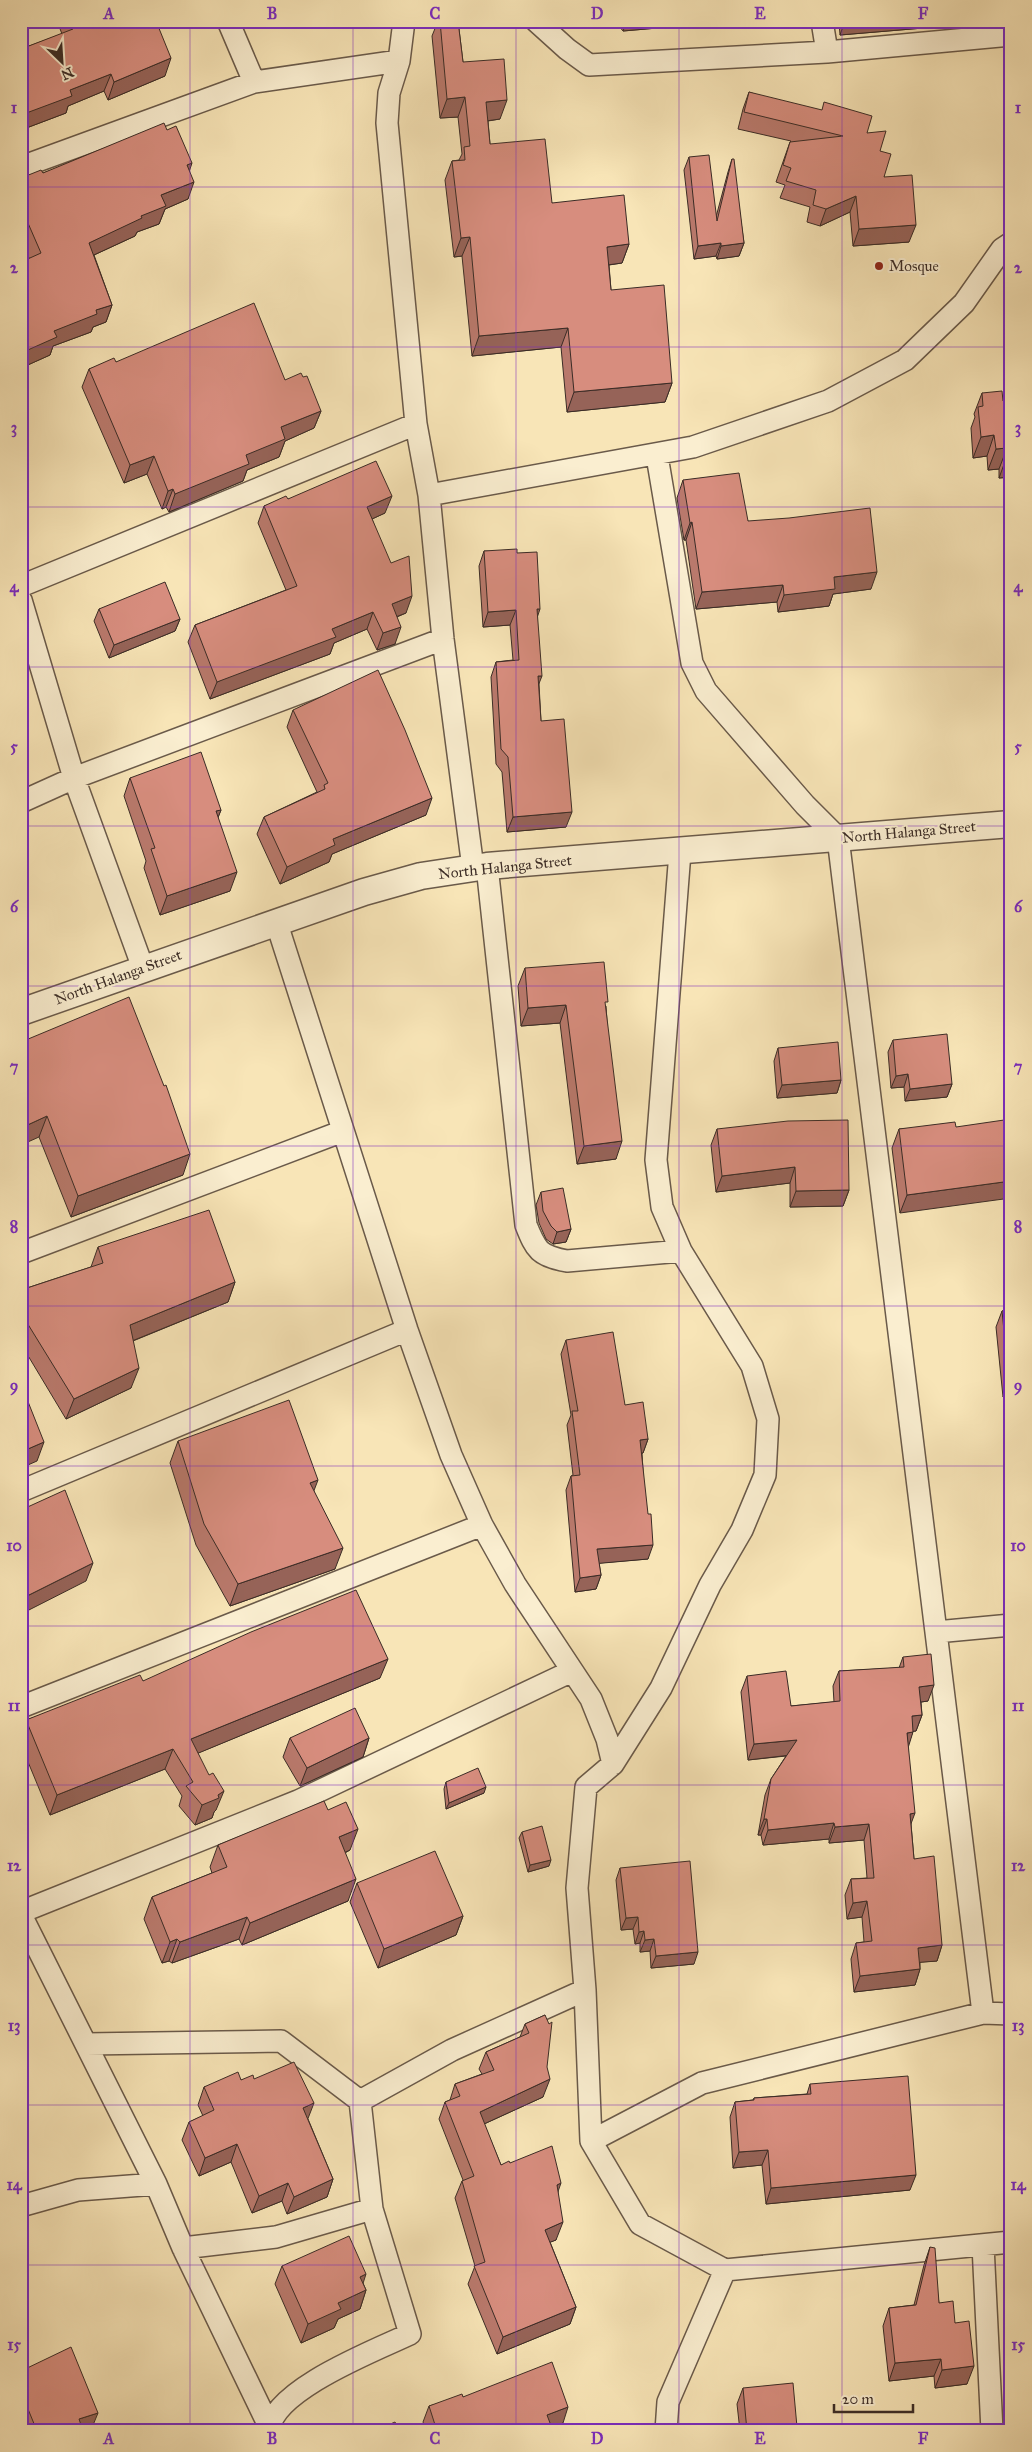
<svg xmlns="http://www.w3.org/2000/svg" width="1032" height="2452" viewBox="0 0 1032 2452" font-family="'IM FELL Great Primer',serif">
	<style>
		.lines { fill: none; stroke-linecap: round; stroke-linejoin: round }
		.minor-casing { stroke: #6a5a4a; stroke-width: 24 }
		.tertiary-casing { stroke: #6a5a4a; stroke-width: 29 }
		.minor { stroke: #faeed0; stroke-width: 21 }
		.tertiary { stroke: #faeed0; stroke-width: 26 }
		.wall { fill: #b9796c; stroke: #3b2c26 }
		.shaded-wall { fill: #966358; stroke: #3b2c26 }
		.building { fill: #d78d7e; stroke: #3b2c26 }
		.grid { fill: none; stroke: #7b2cbf; stroke-width: 1; stroke-opacity: 0.55 }
		.poi-dot { fill: #8f2418; stroke: #faeed0; stroke-width: 2 }
		.labels { text-anchor: middle; stroke-width: 4; stroke-linejoin: round; paint-order: stroke }
		.poi-label { font-size: 15px; fill: #3b2c26; stroke: #faeed0; text-anchor: start }
		.street-label { font-size: 15px; fill: #3b2c26; stroke: #faeed0 }
		.neatline { fill: none; stroke: #7b2cbf; stroke-width: 2 }
		.grid-label { font-size: 16px; text-anchor: middle; font-weight: bold; fill: #7b2cbf }
	</style>
	<rect width="100%" height="100%" fill="#f8e5b7"/>
	<filter id="stains"><feTurbulence type="fractalNoise" baseFrequency=".004" numOctaves="4"/><feColorMatrix values="0 0 0 0 .2 0 0 0 0 .09 0 0 0 0 .02 0 0 0 .5 -.17"/></filter>
	<radialGradient id="worn" r=".72"><stop offset=".6" stop-color="#630" stop-opacity="0"/><stop offset="1" stop-color="#630" stop-opacity=".3"/></radialGradient>
	<g class="lines">
		<g class="minor-casing">
			<path id="minor" d="M228,21L254,82
				M404,21L399,61L389,93L387,123L416,424L429,495L443,639L473,868
				M536,21L567,49L589,65L827,52L1011,35
				M822,21L827,52
				M21,167L254,82L399,61
				M657,456L692,663L706,691L805,805L838,838L983,2013
				M429,495L693,447L828,401L905,360L964,303L1002,249L1011,243
				M21,586L416,424
				M21,600L74,778L143,968
				M21,802L74,778L443,639
				M680,852L656,1160L662,1207L681,1251L752,1366L768,1419L765,1475L742,1530L710,1585L661,1688L613,1764L586,1787L577,1888L585,1990L591,2141L640,2224L725,2270L1011,2242
				M487,866L526,1225C536,1250 539,1256 567,1261L681,1251
				M276,921L407,1330L451,1455L482,1525L515,1584L591,1699L607,1739L613,1764
				M21,1253L343,1131
				M21,1491L407,1330
				M936,1632L1011,1625
				M21,1707L482,1525
				M21,1912L298,1801L572,1671
				M21,1915L156,2184
				M86,2044L281,2041L360,2101L372,2209L410,2334C376,2350 272,2390 269,2431
				M360,2101L452,2050L585,1990
				M591,2141L702,2083L983,2013L1011,2014
				M21,2206L78,2190L156,2184L183,2248L269,2426
				M983,2245L992,2431
				M183,2248L276,2237L372,2209
				M666,2431L668,2402L725,2270"/>
		</g>
		<g class="tertiary-casing">
			<path id="tertiary" d="M21,1012L364,892L421,876L487,866L1011,824"/>
		</g>
		<use href="#minor" class="minor"/>
		<use href="#tertiary" class="tertiary"/>
	</g>
	<path class="wall" d="M57,21H101L104,27L165,76L108,100L104,91L68,106L66,113L21,130V49L62,34Z
		M334,21H351L336,27Z
		M438,21H458L463,62L500,119L488,121L490,144L552,203L629,244L622,263L609,265L611,290L672,383L665,402L567,412L561,347L472,356L462,256L454,257L445,180L452,161L459,160L462,154L458,117L440,118L432,36Z
		M615,21H671L669,27L623,31Z
		M839,21H983V23L840,35Z
		M749,92L867,133L880,151L884,177L909,242L853,246L850,212L820,226L807,222L810,207L780,198L785,185L776,182L784,159L790,142L791,141L738,129L743,109Z
		M167,130L189,170L188,199L165,209L159,224L137,232L135,236L94,255L112,305L106,322L93,327L91,332L53,346L50,355L21,368V262L29,258L21,239V178L43,173Z
		M689,157L716,217L728,172L732,159L744,243L739,256L717,259L716,256L694,259L684,170Z
		M116,362L285,380L321,411L314,428L285,441L279,457L247,470L243,481L169,512L166,507L162,509L147,474L124,483L82,387L89,369Z
		M982,393L1003,401L1011,400V477L999,478V469L988,470L987,456L973,458L971,428L975,417L974,414Z
		M683,480L748,521L871,589L833,594L829,606L778,612L777,602L696,609L686,540H684L677,498Z
		M288,499L385,513L372,519L406,613L397,617L395,644L377,650L367,629L334,643L330,654L210,699L188,642L195,625L286,590L258,523L264,506Z
		M484,551L517,553L537,617L539,684L541,721L566,827L507,832L502,772L496,764L491,677L496,662L513,660L510,625L483,627L479,566Z
		M99,609L180,619L175,631L109,658L94,621Z
		M293,710L426,815L332,854L329,862L280,884L257,834L264,817L317,792L287,727Z
		M130,778L221,810L218,817L230,891L160,915L144,868L146,861L124,796Z
		M525,968L606,1006L616,1159L577,1164L560,1023L521,1026L518,986Z
		M893,1040L952,1084L947,1097L905,1101L904,1087L891,1088L888,1052Z
		M21,1042L183,1175L71,1217L39,1137Z
		M778,1048L841,1080L837,1093L777,1098L774,1061Z
		M956,1127L900,1213L892,1148L899,1129Z
		M717,1129L849,1190L843,1206L790,1207V1183L716,1192L711,1145Z
		M541,1192L571,1229L566,1242L553,1244L546,1239L539,1223L536,1205Z
		M98,1247L235,1282L228,1302L133,1341L131,1388L66,1419L21,1344V1290L91,1267Z
		M1011,1310V1426L1007,1396L1003,1397L996,1327L1002,1311Z
		M566,1340L625,1405L648,1439L643,1453H642L648,1559L599,1563L601,1575L596,1589L575,1592L566,1490L571,1476L573,1475L567,1425L571,1415L561,1354Z
		M178,1441L314,1491L335,1569L230,1606L196,1545L170,1463Z
		M903,1657L928,1701L921,1702L922,1715L916,1731H913L908,1746L911,1824L914,1859L942,1945L937,1961L920,1962V1969L915,1985L854,1992L851,1959L856,1943L864,1942L862,1917L847,1919L845,1895L851,1879L867,1878L864,1840L829,1843V1839L763,1845L761,1835H758L765,1795L771,1779L786,1756L748,1760L741,1692L747,1676L791,1706L834,1702L833,1686L839,1671L899,1668Z
		M1011,1661V1737L1007,1683L1010,1676L1009,1666Z
		M380,1678L198,1753L216,1810L214,1812L212,1818L195,1825L179,1806L182,1796L165,1769L50,1815L21,1745V1735L26,1720L143,1681Z
		M290,1738H369L363,1757L300,1786L283,1757Z
		M446,1782L484,1793L446,1809L444,1789Z
		M328,1810L350,1850L345,1853L348,1901L242,1945L239,1939L172,1963L169,1961L162,1963L144,1919L152,1897L212,1873L210,1867L218,1845Z
		M522,1832L549,1866L528,1872L519,1838Z
		M620,1868L694,1964L651,1968L650,1951L640,1952V1943L635,1944L633,1929L621,1930L616,1880Z
		M357,1883L463,1916L456,1935L378,1968L350,1902Z
		M545,2015L543,2097L484,2124L501,2165L510,2163L558,2191L556,2240L550,2242L576,2307L570,2324L497,2354L468,2284L475,2266L455,2198L462,2181L463,2180L439,2119L445,2102L450,2100L455,2084L482,2074L479,2069L486,2052L520,2037L525,2024Z
		M254,2079L308,2119L333,2179L327,2197L287,2214L282,2201L252,2213L231,2162L199,2176L182,2140L189,2122L203,2116L198,2105L204,2087L241,2080Z
		M810,2084L910,2190L766,2204L762,2165L733,2168L730,2117L735,2102L753,2100L754,2098L807,2094Z
		M930,2247L939,2303L955,2323L967,2384L935,2388L934,2376L889,2381L883,2326L889,2308L914,2305L924,2265Z
		M282,2266L363,2283L366,2290L360,2309L338,2319L334,2328L301,2343L275,2284Z
		M21,2371L91,2430L23,2431L21,2426Z
		M743,2388L797,2427L812,2431H740L737,2404Z
		M463,2397L563,2423L552,2427L553,2431H426L423,2422L429,2406Z"/>
	<path class="shaded-wall" d="M338,21H351L336,27Z
		M627,21H671L669,27L623,31Z
		M845,21H983V23L840,35Z
		M171,58L165,76L108,100L114,82Z
		M111,74L104,91L68,106L66,113L21,130V115L70,90Z
		M465,97L458,117L440,118L447,99Z
		M507,100L500,119L479,122L486,102Z
		M192,163L186,181L187,165Z
		M194,182L188,199L165,209L159,224L137,232L135,236L83,260L89,243L141,216L161,195Z
		M856,196L850,212L820,226L826,209Z
		M916,225L909,242L853,246L859,229Z
		M470,237L462,256L454,257L461,238Z
		M721,243L716,256L694,259L698,246Z
		M744,243L739,256L717,259L721,246Z
		M629,244L622,263L600,266L607,247Z
		M112,305L106,322L93,327L91,332L53,346L50,355L21,368V353L54,331L96,310Z
		M568,328L561,347L472,356L479,336Z
		M672,383L665,402L567,412L574,392Z
		M321,411L314,428L285,441L279,457L247,470L243,481L169,512L175,494L246,455L281,427Z
		M994,435L987,456L973,458L981,437Z
		M1007,448L999,469L988,470L996,449Z
		M154,456L147,474L124,483L130,465Z
		M1007,456H1011V477L999,478Z
		M173,489L166,507L162,509L168,491Z
		M392,496L385,513L361,524L367,507Z
		M692,522L686,540H684L690,523Z
		M877,572L871,589L833,594L829,606L778,612L784,595L834,577Z
		M783,585L777,602L696,609L702,592Z
		M412,596L406,613L385,621L392,604Z
		M537,609H540L535,624Z
		M516,610L510,625L483,627L488,612Z
		M373,612L367,629L334,643L330,654L210,699L217,682L332,629Z
		M180,619L175,631L109,658L114,645Z
		M401,627L395,644L377,650L383,633Z
		M538,676H542L536,691Z
		M432,798L426,815L332,854L329,862L280,884L287,867L333,839Z
		M221,810L214,828L216,811Z
		M572,812L566,827L507,832L513,817Z
		M237,872L230,891L160,915L167,896Z
		M566,1005L560,1023L521,1026L528,1008Z
		M908,1074L904,1087L891,1088L896,1076Z
		M841,1080L837,1093L777,1098L782,1085Z
		M952,1084L947,1097L905,1101L910,1089Z
		M47,1116L39,1137L21,1145V1128Z
		M622,1141L616,1159L577,1164L584,1146Z
		M190,1154L183,1175L71,1217L78,1196Z
		M795,1167L790,1183L716,1192L722,1176Z
		M1011,1181V1198L900,1213L907,1195Z
		M849,1190L843,1206L790,1207L796,1191Z
		M571,1229L566,1242L553,1244L557,1232Z
		M235,1282L228,1302L122,1345L130,1325Z
		M139,1368L131,1388L66,1419L74,1399Z
		M1011,1380V1385L1007,1396L1003,1397L1009,1381Z
		M648,1439L643,1453L635,1454L640,1440Z
		M44,1442L37,1461L21,1468V1452Z
		M318,1480L310,1501V1483Z
		M653,1545L648,1559L592,1564L597,1549Z
		M343,1548L335,1569L230,1606L238,1584Z
		M93,1563L86,1581L21,1614V1599Z
		M601,1575L596,1589L575,1592L580,1578Z
		M388,1659L380,1678L184,1759L191,1739Z
		M934,1685L928,1701L914,1703L919,1687Z
		M922,1715L916,1731L906,1732L912,1716Z
		M913,1732L908,1748L907,1733Z
		M369,1738L363,1757L300,1786L307,1768Z
		M797,1740L791,1755L748,1760L754,1744Z
		M173,1749L165,1769L50,1815L57,1795Z
		M486,1787L484,1793L446,1809L449,1803Z
		M224,1791L216,1810L214,1812L212,1818L195,1825L202,1805Z
		M915,1813L909,1829L910,1814Z
		M764,1819H767L761,1835H758Z
		M834,1823L829,1839L763,1845L768,1830Z
		M869,1824L864,1840L829,1843L835,1827Z
		M358,1829L350,1850L331,1859L339,1837Z
		M551,1860L549,1866L528,1872L530,1865Z
		M356,1879L348,1901L242,1945L250,1923Z
		M867,1901L862,1917L847,1919L853,1903Z
		M463,1916L456,1935L378,1968L384,1949Z
		M247,1917L239,1939L172,1963L180,1942Z
		M638,1917L633,1929L621,1930L626,1918Z
		M644,1931L640,1943L635,1944L639,1932Z
		M177,1939L169,1961L162,1963L170,1942Z
		M654,1939L650,1951L640,1952L645,1940Z
		M942,1945L937,1961L912,1963L918,1948Z
		M698,1952L694,1964L651,1968L656,1956Z
		M920,1969L915,1985L854,1992L860,1976Z
		M550,2079L543,2097L473,2129L480,2112Z
		M314,2103L307,2121L303,2108Z
		M237,2144L231,2162L199,2176L205,2158Z
		M768,2150L762,2165L733,2168L739,2152Z
		M916,2175L910,2190L766,2204L771,2188Z
		M333,2179L327,2197L287,2214L294,2197Z
		M288,2183L282,2201L252,2213L259,2196Z
		M561,2183L555,2200L557,2185Z
		M563,2222L556,2240L538,2247L545,2230Z
		M366,2274L360,2293V2277Z
		M366,2290L360,2309L338,2319L334,2328L301,2343L308,2324L338,2303Z
		M576,2307L570,2324L497,2354L503,2337Z
		M941,2359L934,2376L889,2381L895,2363Z
		M974,2366L967,2384L935,2388L942,2370Z
		M568,2407L563,2423L542,2431L547,2415Z
		M98,2413L91,2430L75,2431L79,2419Z"/>
	<path class="building" d="M70,21H101L104,27L117,21H156L171,58L114,82L111,74L70,90L72,96L21,115V49L73,29Z
		M440,21H458L463,62L504,59L507,100L486,102L490,144L545,139L552,203L624,195L629,244L607,247L611,290L664,285L672,383L574,392L568,328L479,336L470,237L461,238L452,161L465,160L464,147L470,146L465,97L447,99Z
		M749,92L822,110L824,102L872,116L867,133L886,131L880,151L891,154L884,177L912,175L916,225L859,229L856,196L826,209L813,205L816,190L786,181L791,168L783,165L790,142L843,136L744,112Z
		M164,123L167,130L176,126L192,163L187,165L194,182L161,195L166,206L141,216L142,218L89,243L112,305L96,310L97,314L54,331L57,337L21,353V262L41,253L21,207V178L41,170L43,173Z
		M709,155L717,221L732,159H734L744,243L721,246V243L698,246L689,157Z
		M254,303L285,380L301,373L303,377L307,376L321,411L281,427L285,439L246,455L249,464L175,494L173,489L168,491L154,456L130,465L89,369L114,358L116,362Z
		M1002,391L1003,401L1011,400V456H1007V448L996,449L994,435L981,437L978,407L983,406L982,393Z
		M376,461L392,496L367,507L391,563L409,556L412,596L392,604L401,627L383,633L373,612L332,629L336,637L217,682L195,625L297,586L264,506L286,496L288,499Z
		M739,473L748,521L789,518L870,508L877,572L834,577L835,589L784,595L783,585L702,592L692,522L690,523L683,480Z
		M517,549V553L537,552L540,609H537L542,676H538L541,721L564,719L572,812L513,817L508,757L501,749L496,662L519,660L516,610L488,612L484,551Z
		M165,582L180,619L114,645L99,609Z
		M378,670L405,730L432,798L333,839L335,845L287,867L264,817L325,789L324,785L328,783L293,710Z
		M201,752L221,810L216,811L237,872L167,896L151,849L155,848L130,778Z
		M604,962L608,1002H605L622,1141L584,1146L566,1005L528,1008L525,968Z
		M129,997L164,1086L166,1085L190,1154L78,1196L47,1116L21,1128V1042Z
		M947,1034L952,1084L910,1089L908,1074L896,1076L893,1040Z
		M838,1042L841,1080L782,1085L778,1048Z
		M1011,1119V1181L907,1195L899,1129L955,1122L956,1127Z
		M848,1120L849,1190L796,1191L795,1167L722,1176L717,1129L788,1121Z
		M563,1188L571,1229L557,1232L551,1226L543,1211L541,1192Z
		M209,1210L235,1282L130,1325L139,1368L74,1399L21,1313V1290L103,1263L98,1247Z
		M1011,1310V1380L1009,1381L1002,1311Z
		M613,1332L625,1405L643,1402L648,1439L640,1440L648,1514H651L653,1545L597,1549L601,1575L580,1578L571,1476L580,1475L572,1411H578L566,1340Z
		M21,1384L44,1442L21,1452Z
		M289,1400L318,1480L310,1483L343,1548L238,1584L204,1524L178,1441Z
		M65,1490L93,1563L21,1599V1510Z
		M356,1590L388,1659L191,1739L209,1775L213,1773L224,1791L218,1795L219,1798L202,1805L186,1786L193,1782L173,1749L57,1795L26,1720L140,1675L143,1681L251,1632Z
		M931,1654L934,1685L919,1687L922,1715L912,1716L913,1732L907,1733L915,1813L910,1814L914,1859L934,1856L942,1945L918,1948L920,1969L860,1976L856,1943L872,1941L867,1901L853,1903L851,1879L874,1878L869,1824L835,1827L834,1823L768,1830L767,1819H764L771,1779L797,1740L754,1744L747,1676L786,1671L791,1706L840,1701L839,1671L904,1667L903,1657Z
		M355,1708L369,1738L307,1768L290,1738Z
		M478,1768L486,1787L449,1803L446,1782Z
		M324,1801L328,1810L346,1802L358,1829L339,1837L356,1879L250,1923L247,1917L180,1942L177,1939L170,1942L152,1897L227,1867L218,1845Z
		M542,1826L551,1860L530,1865L522,1832Z
		M435,1851L463,1916L384,1949L357,1883Z
		M690,1861L698,1952L656,1956L654,1939L645,1940L644,1931L639,1932L638,1917L626,1918L620,1868Z
		M545,2015L549,2024L552,2022L547,2067L550,2079L480,2112L501,2165L509,2161L510,2163L552,2146L561,2183L557,2185L563,2222L545,2230L576,2307L503,2337L474,2266L485,2262L462,2181L474,2176L445,2102L460,2096L455,2084L494,2070L486,2052L529,2033L525,2024Z
		M294,2062L314,2103L303,2108L333,2179L294,2197L288,2183L259,2196L237,2144L205,2158L189,2122L214,2110L204,2087L238,2072L241,2080L253,2075L254,2079Z
		M908,2076L916,2175L771,2188L768,2150L739,2152L735,2102L754,2100V2098L811,2094L810,2084Z
		M349,2236L366,2274L360,2277L366,2290L338,2303L341,2309L308,2324L282,2266Z
		M930,2247L935,2248L939,2303L953,2301L955,2323L969,2321L974,2366L942,2370L941,2359L895,2363L889,2308L916,2305Z
		M71,2347L98,2413L79,2419L83,2431H37L21,2392V2371Z
		M552,2362L568,2407L547,2415L553,2431H437L429,2406L462,2394L463,2397Z
		M793,2383L797,2427L811,2425L812,2431H747L743,2388Z
		M395,2422L400,2431H374Z"/>
	<path class="grid" d="M190,21V2431M353,21V2431M516,21V2431M679,21V2431M842,21V2431M21,187H1011M21,347H1011M21,507H1011M21,667H1011M21,826H1011M21,986H1011M21,1146H1011M21,1306H1011M21,1466H1011M21,1626H1011M21,1785H1011M21,1945H1011M21,2105H1011M21,2265H1011"/>
	<circle class="poi-dot" cx="879" cy="266" r="5"/>
	<g class="labels">
		<g class="poi-label">
			<text x="889" y="271">Mosque</text>
		</g>
		<g class="street-label">
			<text transform="translate(909 832) rotate(-5)" y="5">North Halanga Street</text>
			<text transform="translate(505 867) rotate(-6)" y="5">North Halanga Street</text>
			<text transform="translate(118 977) rotate(-20)" y="5">North Halanga Street</text>
		</g>
	</g>
	<rect width="1032" height="2452" fill="none" stroke="#f8e5b7" stroke-width="55"/>
	<g transform="translate(62 62) rotate(155)" stroke="#faeed0" stroke-width="4" paint-order="stroke">
	<path d="M0-4L9 19L0 12L-9 19Z" fill="#3b2c26"/>
	<text y="-8" font-size="14" font-weight="bold" text-anchor="middle" fill="#3b2c26">N</text>
	</g>
	<path d="M834 2404v8h79v-8" fill="none" stroke="#3b2c26" stroke-width="2.5"/>
	<text x="842" y="2404" font-size="15" fill="#3b2c26" stroke="#faeed0" stroke-width="4" paint-order="stroke">20 m</text>
	<rect x="28" y="28" width="976" height="2396" class="neatline"/>
	<g class="grid-label">
		<text x="109" y="19">A</text>
		<text x="272" y="19">B</text>
		<text x="435" y="19">C</text>
		<text x="597" y="19">D</text>
		<text x="760" y="19">E</text>
		<text x="923" y="19">F</text>
		<text x="14" y="113">1</text>
		<text x="1018" y="113">1</text>
		<text x="14" y="273">2</text>
		<text x="1018" y="273">2</text>
		<text x="14" y="433">3</text>
		<text x="1018" y="433">3</text>
		<text x="14" y="592">4</text>
		<text x="1018" y="592">4</text>
		<text x="14" y="752">5</text>
		<text x="1018" y="752">5</text>
		<text x="14" y="912">6</text>
		<text x="1018" y="912">6</text>
		<text x="14" y="1072">7</text>
		<text x="1018" y="1072">7</text>
		<text x="14" y="1232">8</text>
		<text x="1018" y="1232">8</text>
		<text x="14" y="1391">9</text>
		<text x="1018" y="1391">9</text>
		<text x="14" y="1551">10</text>
		<text x="1018" y="1551">10</text>
		<text x="14" y="1711">11</text>
		<text x="1018" y="1711">11</text>
		<text x="14" y="1871">12</text>
		<text x="1018" y="1871">12</text>
		<text x="14" y="2031">13</text>
		<text x="1018" y="2031">13</text>
		<text x="14" y="2190">14</text>
		<text x="1018" y="2190">14</text>
		<text x="14" y="2350">15</text>
		<text x="1018" y="2350">15</text>
		<text x="109" y="2444">A</text>
		<text x="272" y="2444">B</text>
		<text x="435" y="2444">C</text>
		<text x="597" y="2444">D</text>
		<text x="760" y="2444">E</text>
		<text x="923" y="2444">F</text>
	</g>
	<rect width="100%" height="100%" filter="url(#stains)"/>
	<rect width="100%" height="100%" fill="url(#worn)"/>
</svg>
